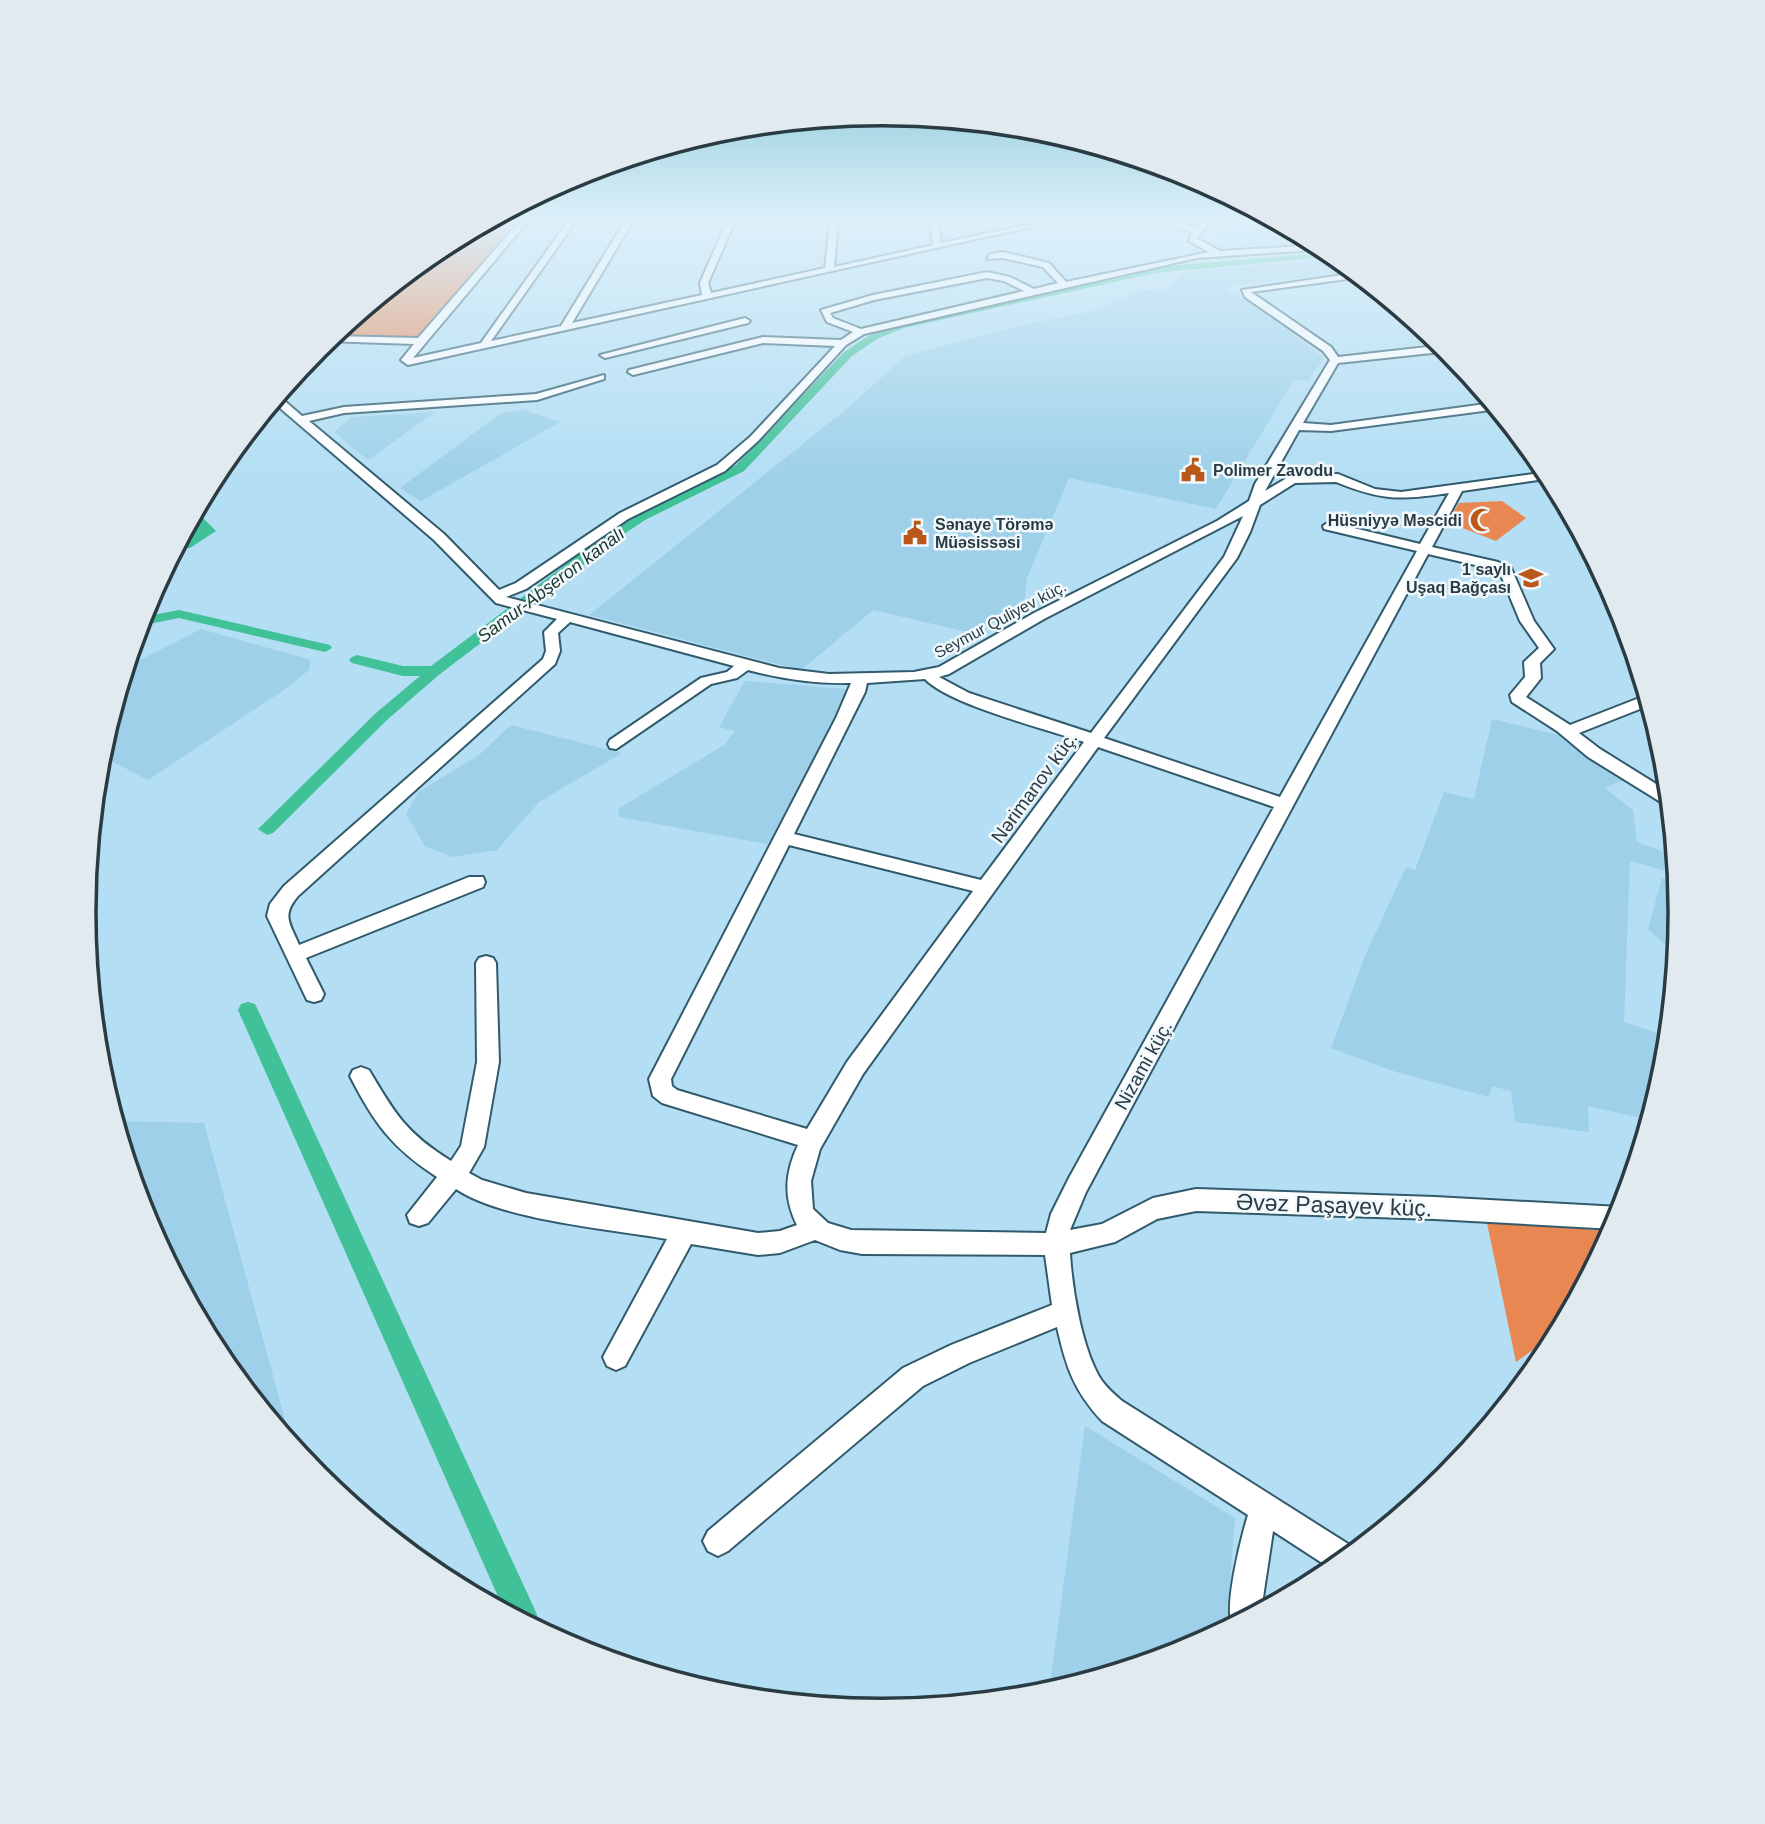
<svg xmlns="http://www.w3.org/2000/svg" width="1765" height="1824" viewBox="0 0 1765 1824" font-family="Helvetica,sans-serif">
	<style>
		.built { fill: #9ed1e9 }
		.green { fill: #e98752 }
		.water { fill: #40c198 }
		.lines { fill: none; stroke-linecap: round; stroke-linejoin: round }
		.canal { fill: #40c198; fill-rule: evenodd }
		.street-casing { stroke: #315a6b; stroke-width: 4 }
		.street { fill: #fff; fill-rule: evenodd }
		.labels { text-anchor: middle; stroke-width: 5; stroke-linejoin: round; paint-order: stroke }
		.far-poi-label { font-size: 16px; font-weight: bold; fill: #2a3b43; stroke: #f1f9fd; text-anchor: start }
		.far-street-label { font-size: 16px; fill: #2a3b43; stroke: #f1f9fd }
		.far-water-label { font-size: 18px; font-style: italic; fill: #1c362c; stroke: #f1f9fd }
		.street-label { font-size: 19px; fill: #2a3b43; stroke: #f1f9fd }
		.near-street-label { font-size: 23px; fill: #2a3b43; stroke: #f1f9fd }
		.rim { fill: none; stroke: #2a3b43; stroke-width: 3.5 }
	</style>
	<rect width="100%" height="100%" fill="#b3def3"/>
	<path class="built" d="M1224,221H1275L1321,245L1218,249L1208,243L1217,234Z
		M1339,259L1356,273L1233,285L1228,290L1260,309L1324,358L1308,381L1294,379L1216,509L1069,478L1027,578L1025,598L976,634L873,610L801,670L589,615L849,407L905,356L1018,326L1093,311L1143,289L1164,292L1184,272Z
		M524,410L560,422L421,501L400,488L501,413Z
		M435,412L368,460L334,432L351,417Z
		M201,629L311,660L309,670L284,690L148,780L100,755L126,667Z
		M745,681L847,689L772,845L619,817L618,809L724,745L735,731L719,727Z
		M1492,719L1558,735L1626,779L1605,788L1633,810L1637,842L1675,856L1677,874L1630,861L1624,1022L1669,1037L1666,1068L1650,1120L1588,1106L1589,1132L1515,1122L1511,1091L1492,1086L1489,1097L1396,1072L1331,1048L1365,956L1406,867L1415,870L1444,792L1474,799Z
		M511,725L622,753L539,802L497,850L452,857L425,846L406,814L418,792L479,755Z
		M1662,878L1678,883L1681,912L1677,956L1648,929Z
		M115,1121L204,1123L292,1445L218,1355L145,1217Z
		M1085,1426L1235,1518L1226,1629L1188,1650L1049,1692Z"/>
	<path class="green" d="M490,221H521L420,339L343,338L339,334L333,335L439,248Z
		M1502,501L1526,518L1496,541L1447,522L1459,503Z
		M1487,1223L1613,1231L1561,1329L1516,1362Z"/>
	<path class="water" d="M198,513L216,531L190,548L175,550L194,514Z"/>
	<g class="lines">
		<path class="canal" d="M1331,252L1336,256L1156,273L904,328L877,339L852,356L744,471L645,520L624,534L440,674L388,719L273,833L267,835L258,829L376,713L420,676H403L352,663L349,660L352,657L357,655L403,666H431L614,528L637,514L736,465L844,352L870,335L902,323L1156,267Z
			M179,610L330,645L332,648L325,652L179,618L139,626L142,617Z
			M248,1002L255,1004L258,1010L535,1610L539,1621L537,1628L504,1610L238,1010L241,1004Z"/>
		<g class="street-casing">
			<path id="street" d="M520,221H528L413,358L481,343L568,221H576L491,341L561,326L625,221H633L572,323L702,295L700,283L727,221H735L708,283L711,293L825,268L830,221H838L834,267L933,245L930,221H938L941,243L1045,221H1058L408,365L401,360L414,344L325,341L332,336L418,338Z
				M1167,221H1177L1196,229L1203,221H1211L1197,238L1220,251L1320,245L1327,249L1197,258L864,334L846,345L758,441L725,471L628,519L526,589L506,597L779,668L829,674L914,672L939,667L1034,613L1217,521L1249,501L1255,484L1330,360L1323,351L1245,297L1242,290L1356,273L1362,277L1251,292L1331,347L1338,357L1445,345L1450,351L1338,363L1303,423L1331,425L1493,403L1498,409L1331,431L1299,430L1265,491L1292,475L1338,474L1375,489L1401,492L1548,472L1552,478L1462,491L1432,547L1498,562L1511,568L1534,621L1554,649L1540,663L1541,678L1526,697L1570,725L1647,695L1650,705L1579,733L1600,749L1669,792L1671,805L1664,804L1588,757L1557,731L1512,702L1510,695L1525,677L1524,662L1539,648L1520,621L1500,573L1488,568L1428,554L1086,1192L1070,1230L1102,1224L1153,1198L1196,1189L1435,1197L1620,1207L1623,1208L1614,1229L1435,1219L1196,1211L1157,1219L1115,1242L1070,1253C1072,1288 1082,1351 1102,1381C1108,1389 1115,1395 1122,1401L1356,1549L1333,1570L1273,1531L1261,1611L1232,1626C1224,1605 1241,1538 1248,1515L1102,1421C1074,1391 1066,1367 1057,1327L969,1363L923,1386L728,1551L718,1556L708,1551L703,1541L708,1531L903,1368L951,1345L1052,1305L1045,1255L862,1254L840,1250L815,1240L780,1253L758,1255L691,1244L625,1366L616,1370L607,1366L603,1357L667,1239C610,1229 502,1220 456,1189L428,1223L419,1226L410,1223L407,1215L437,1177C392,1148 374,1123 350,1076L353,1070L361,1067L369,1070C395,1114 406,1133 451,1161L461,1146L477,1062L476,963L479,958L486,956L493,958L496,963L499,1062L484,1147L469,1173L482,1180L526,1193L758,1233L780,1231L797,1225C783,1197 785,1173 798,1145L662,1103L653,1096L649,1079L836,718L851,683C816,684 782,679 748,670L737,678L711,684L616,749L610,748L608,744L610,740L701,678L727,672L734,666L570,622L558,633L560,651L555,664L298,896C281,916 290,923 299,945L469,877H483L485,882L483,887L306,958L324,994L321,1000L314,1002L307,1000L267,916L270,904L284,886L543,659L546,651L544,632L557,619L496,603L434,540L273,402L280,397L302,416L344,407L536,394L604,375V379L537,400L344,413L309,421L444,534L499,590L516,583L620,513L717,465L750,437L835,346L763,343L633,375L628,372L629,370L763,337L841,340L853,332L827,322L821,310L873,295L987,272L1010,277L1034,289L1058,283L1043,267L1003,258L987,259L990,254L1003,252L1049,263L1066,282L1209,252L1189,241L1192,233ZM987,278L1004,281L1024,291L861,329L833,318L830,313L874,300ZM1336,482C1383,501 1400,500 1449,493L1420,544L1329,522L1323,526L1324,529L1417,551L1280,797L1104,738L1237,558L1250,532L1260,505L1295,483ZM1243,516L1224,557L1091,733L969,693L939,677L949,674L1044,619ZM925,679C950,705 1046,729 1084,742L981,880L794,834L865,692L867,683ZM1098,747L1274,807L1069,1178L1051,1214L1046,1233L851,1230L828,1223L813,1209L811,1181L820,1149L863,1074ZM789,845L973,891L847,1062L807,1129L677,1090L672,1086L671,1079Z
				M745,318L750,321L748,323L605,358L600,355Z"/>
		</g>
		<use href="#street" class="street"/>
	</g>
	<linearGradient id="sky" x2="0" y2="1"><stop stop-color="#65b9c8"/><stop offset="0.46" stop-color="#ddf0fa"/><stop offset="1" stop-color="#ddf0fa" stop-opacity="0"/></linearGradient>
	<rect width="1765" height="476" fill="url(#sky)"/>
	<defs>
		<g id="civic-bare" transform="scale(1.89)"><path d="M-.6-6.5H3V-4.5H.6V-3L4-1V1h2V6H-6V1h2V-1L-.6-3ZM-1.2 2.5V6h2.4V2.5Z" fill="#b95819" stroke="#f1f9fd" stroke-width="2.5" paint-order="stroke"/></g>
		<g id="mosque-bare" transform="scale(1.89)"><path d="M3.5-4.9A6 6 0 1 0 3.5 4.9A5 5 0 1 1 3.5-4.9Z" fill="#b95819" stroke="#f1f9fd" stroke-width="2.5" paint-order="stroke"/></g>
		<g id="school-bare" transform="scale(1.89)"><path d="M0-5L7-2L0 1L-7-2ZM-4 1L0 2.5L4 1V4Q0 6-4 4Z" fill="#b95819" stroke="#f1f9fd" stroke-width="2.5" paint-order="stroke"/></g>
	</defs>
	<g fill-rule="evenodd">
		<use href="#civic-bare" x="1193" y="470"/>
		<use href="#mosque-bare" x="1482" y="520"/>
		<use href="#civic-bare" x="915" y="533"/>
		<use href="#school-bare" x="1531" y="578"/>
	</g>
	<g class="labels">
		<g class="far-poi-label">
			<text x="1213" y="476">Polimer Zavodu</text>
			<text x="1462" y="526" text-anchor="end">Hüsniyyə Məscidi</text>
			<text x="935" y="530">Sənaye Törəmə<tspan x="935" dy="18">Müəsissəsi</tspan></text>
			<text x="1511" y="575" text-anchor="end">1 saylı<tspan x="1511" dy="18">Uşaq Bağçası</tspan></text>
		</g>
		<g class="far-street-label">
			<text transform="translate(1000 619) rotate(-28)" y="6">Seymur Quliyev küç.</text>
		</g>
		<g class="far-water-label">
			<text transform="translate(551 585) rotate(-37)" y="6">Samur-Abşeron kanalı</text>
		</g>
		<g class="street-label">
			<text transform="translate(1034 787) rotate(-54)" y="7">Nərimanov küç.</text>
			<text transform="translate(1143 1065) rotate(-61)" y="7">Nizami küç.</text>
		</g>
		<g class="near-street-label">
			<text transform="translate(1334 1205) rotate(2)" y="8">Əvəz Paşayev küç.</text>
		</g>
	</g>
	<path d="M0 0H1765V1824H0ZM96 912a786 786 0 1 1 1572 0a786 786 0 1 1-1572 0Z" fill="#e1eaee" fill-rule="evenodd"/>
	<path class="rim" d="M96 912a786 786 0 1 1 1572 0a786 786 0 1 1-1572 0Z"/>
</svg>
